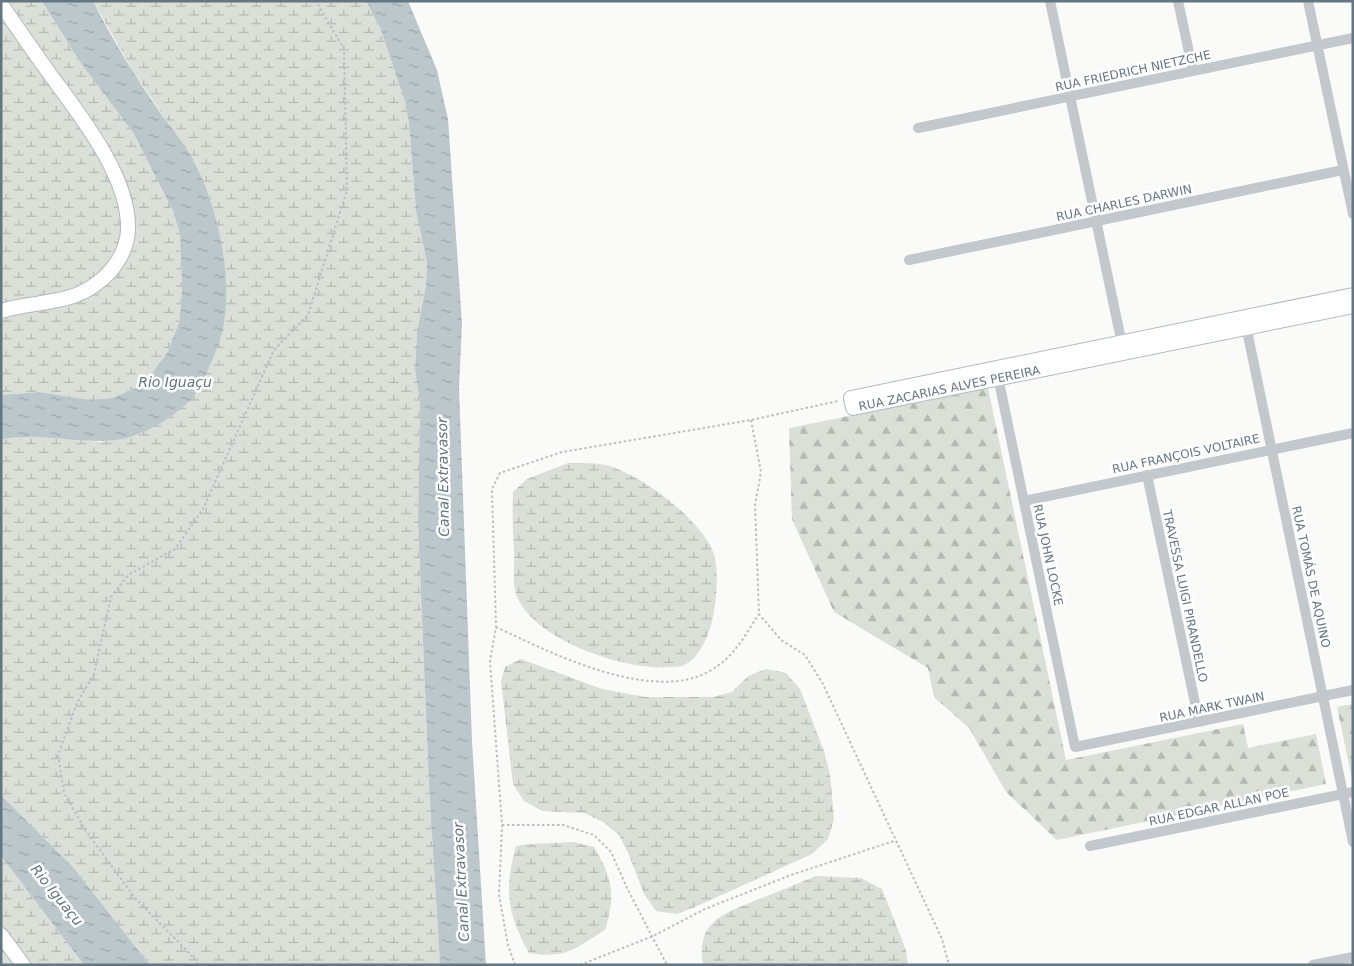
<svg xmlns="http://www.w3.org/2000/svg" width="1354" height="966" viewBox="0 0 1354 966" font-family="'DejaVu Sans',sans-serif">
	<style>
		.forest { fill: url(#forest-firs) }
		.wetland { fill: url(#wetland-marsh) }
		.water { fill: url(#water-ripples) }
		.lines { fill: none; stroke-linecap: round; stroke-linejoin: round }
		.secondary-casing { stroke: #b3babf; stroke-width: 16 }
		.path { stroke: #bbbfc2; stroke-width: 2; stroke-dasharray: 2.5 2.5; stroke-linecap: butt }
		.street { stroke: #c3c8cc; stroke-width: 10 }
		.secondary { stroke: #fff; stroke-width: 14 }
		.labels { text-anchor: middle; stroke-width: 5; stroke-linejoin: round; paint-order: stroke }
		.street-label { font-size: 12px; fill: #657683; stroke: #fff }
		.water-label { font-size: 14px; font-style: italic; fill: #60757c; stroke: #fff }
	</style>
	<defs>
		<pattern id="forest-firs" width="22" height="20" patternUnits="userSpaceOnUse" patternTransform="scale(1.25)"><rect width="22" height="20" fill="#dadfd7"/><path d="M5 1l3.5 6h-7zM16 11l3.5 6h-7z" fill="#b4b9b4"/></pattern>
		<pattern id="wetland-marsh" width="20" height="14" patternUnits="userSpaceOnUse" patternTransform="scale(1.25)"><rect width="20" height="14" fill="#dadfd7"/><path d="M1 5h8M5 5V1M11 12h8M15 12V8" fill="none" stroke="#b4b9b4"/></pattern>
		<pattern id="water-ripples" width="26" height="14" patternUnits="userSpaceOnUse" patternTransform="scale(1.25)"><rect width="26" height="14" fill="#bbc7cb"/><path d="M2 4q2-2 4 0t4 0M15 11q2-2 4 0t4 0" fill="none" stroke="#9ca6aa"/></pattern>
	</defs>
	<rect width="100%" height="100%" fill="#fafaf8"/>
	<path class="forest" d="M988,388L1066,760L1243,724L1248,748L1316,734L1326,784L1057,840L1006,792L969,728L934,697L928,668L834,612L792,519L789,428Z
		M1353,704V779H1352L1337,707Z"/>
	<path class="wetland" d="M1,1H42L80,62L134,134L173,211L180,234L182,291L179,323L167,353L153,372L136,388L112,398L91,400L39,392L1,395Z
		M93,1H366L381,30L405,102L409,123L416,211L427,263L426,285L417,332L415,370L420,403L418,523L429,786L440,965H150L72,866L1,795V440L35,435L100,442L119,439L136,435L179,409L224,258L207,192L197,166L134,73Z
		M568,463C582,463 599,462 613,467C646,479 695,516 711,547C721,567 716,601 712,622C708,637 699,658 684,665C680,667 673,667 669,667C625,671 531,639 516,594C512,581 515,565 514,552C513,532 512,512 513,492L527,479Z
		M521,659L602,689L645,697H713L732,692L748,676L766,669L786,673L800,689L824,751L830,774L834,819L828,839L812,854L695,907L677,914L656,911L644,894L629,855L619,835L603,822L584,813L542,811L524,801L513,784L501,681L505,667Z
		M574,842L594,847C613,879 616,895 605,930C574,949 567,959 529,953C507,913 504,890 516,846L530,844Z
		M1,856L84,965H1Z
		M816,876L861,878L882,889L906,950L908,965H703C695,919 728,912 762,898C781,891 798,883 816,876Z"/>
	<path class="water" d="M42,1H93C112,39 135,76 159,111C172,129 188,148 197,167C218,210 232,275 224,322C222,337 216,351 210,365C205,376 200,389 192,398C179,413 155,428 136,435C93,451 47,429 1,440V395L39,392L91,400L112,398L136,388L153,372L167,353L179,323L182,291L180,234L173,211L134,134L80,62Z
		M366,1H408L437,70L448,119L462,324L459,388L472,741L486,965H440L429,786L418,523L420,403L415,370L417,332L426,285L427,263L416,211L409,123L405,102L381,30Z
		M1,795L72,866L150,965H84L1,856Z"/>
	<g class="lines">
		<g class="secondary-casing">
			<g id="secondary">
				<path d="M1,4C16,26 31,48 47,70C77,112 130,175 128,230C127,252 113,272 96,284C69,305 32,301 1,311"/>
				<path id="s1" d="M1353,295L851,398L853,408L1353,306"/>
				<path d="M1,935L23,965"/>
			</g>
		</g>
		<path class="path" d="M751,420L761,472L755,505L759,614L781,640L805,655L823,684L942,939L949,965
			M496,627C551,653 659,708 716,667C735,655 747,632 759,614
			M502,825H563L594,835L611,852L627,888L667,965
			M198,965L194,958L135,898L86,831L64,793L58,755L77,703L94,674L111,597L128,575L175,549L203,509L274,350L308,315L347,190L344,49L316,1
			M515,965L508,945L499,895L502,825L490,661L496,627L492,489L500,473L562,452L751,420L838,401
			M580,965L653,936L705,909L791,875L894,841"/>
		<path class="street" d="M1050,1L1123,349
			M1178,1L1193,71
			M1308,1L1353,214
			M918,128L1353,38
			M909,260L1343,170
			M1245,321L1353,842
			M997,372L1075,747L1353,690
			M1147,475L1199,722
			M1024,501L1353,433
			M1090,846L1353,792
			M1313,965L1353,957"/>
		<use href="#secondary" class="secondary"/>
	</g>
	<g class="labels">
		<g class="street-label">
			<text transform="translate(1133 71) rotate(-12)" y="4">RUA FRIEDRICH NIETZCHE</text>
			<text transform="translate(1124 203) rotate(-12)" y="4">RUA CHARLES DARWIN</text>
			<text dy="4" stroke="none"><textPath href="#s1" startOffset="621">RUA ZACARIAS ALVES PEREIRA</textPath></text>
			<text transform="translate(1186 454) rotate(-12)" y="4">RUA FRANÇOIS VOLTAIRE</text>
			<text transform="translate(1048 555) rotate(78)" y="4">RUA JOHN LOCKE</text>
			<text transform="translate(1311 577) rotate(78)" y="4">RUA TOMÁS DE AQUINO</text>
			<text transform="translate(1185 596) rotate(78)" y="4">TRAVESSA LUIGI PIRANDELLO</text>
			<text transform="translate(1212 707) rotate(-12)" y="4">RUA MARK TWAIN</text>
			<text transform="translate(1219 807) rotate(-12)" y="4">RUA EDGAR ALLAN POE</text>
		</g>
		<g class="water-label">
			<text x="175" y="387">Rio Iguaçu</text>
			<text transform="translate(443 477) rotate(-91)" y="5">Canal Extravasor</text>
			<text transform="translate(461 882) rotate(-93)" y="5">Canal Extravasor</text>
			<text transform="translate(57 895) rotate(51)" y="5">Rio Iguaçu</text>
		</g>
	</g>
	<rect width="1354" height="966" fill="none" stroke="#657683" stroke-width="5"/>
</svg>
